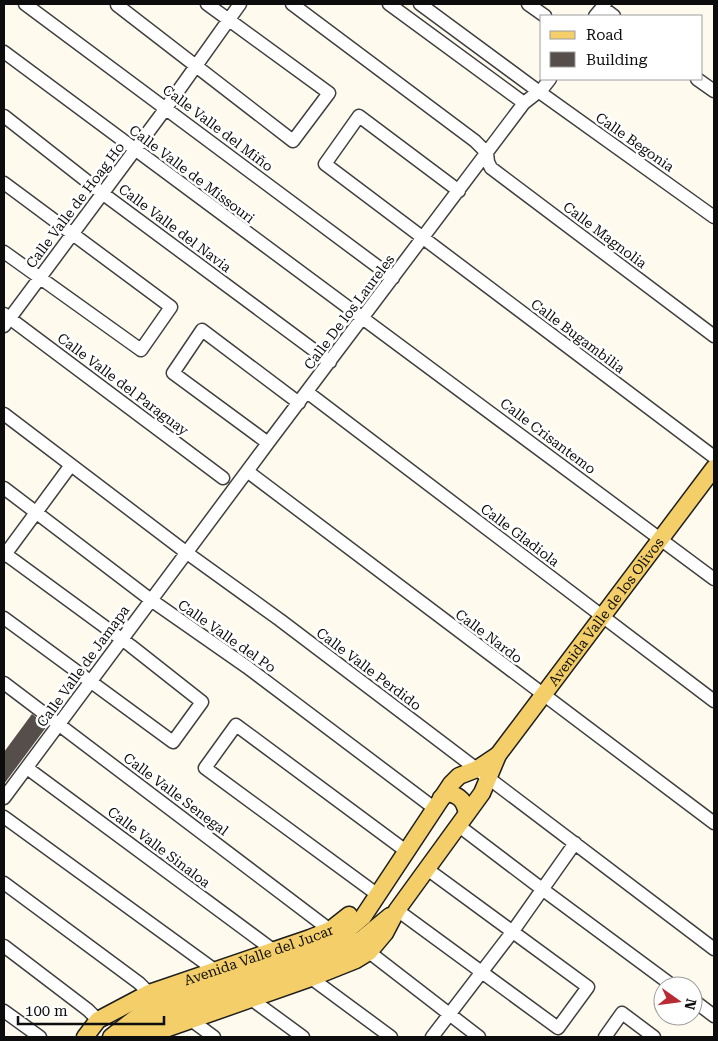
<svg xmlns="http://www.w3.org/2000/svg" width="718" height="1041" viewBox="0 0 718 1041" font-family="'Roboto Serif',serif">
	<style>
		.building { fill: #554e4a }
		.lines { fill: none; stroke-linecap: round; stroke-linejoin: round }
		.minor-casing { stroke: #404040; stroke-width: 15 }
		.major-casing { stroke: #1e1e1e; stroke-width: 19 }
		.minor { stroke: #fff; stroke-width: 12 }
		.major { stroke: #f3ce69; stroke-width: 16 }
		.labels { text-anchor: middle; stroke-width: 5; stroke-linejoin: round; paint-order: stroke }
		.street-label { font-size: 14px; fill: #0d0d0d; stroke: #fff }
	</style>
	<rect width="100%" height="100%" fill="#fefbee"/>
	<path class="building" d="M32,714L47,726L4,784V752Z"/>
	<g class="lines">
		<g class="minor-casing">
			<path id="minor" d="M25,4L393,278
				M118,4L117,5L293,141L329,93L207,4
				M292,4L475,141L487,153L488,162L491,168L714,336
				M389,4L524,103
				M420,4L538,91L714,217
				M528,4L545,16
				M602,7L614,16
				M595,16L605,4
				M4,52L714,579
				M697,79L714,91
				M4,116L102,193L330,362
				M4,183L171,307L141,350L4,252
				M459,191L359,116L325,164L714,457
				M4,314L223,478
				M4,326L166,108L240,4
				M307,392L714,701
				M4,414L187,553L280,620L714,949
				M268,443L173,373L202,330L299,403
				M247,471L714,823
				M4,488L151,600L247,667L434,808
				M4,553L131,646L202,702L173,742L4,618
				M4,556L71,465
				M4,683L330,930
				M27,768L273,950
				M4,798L268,443L524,103L543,88L550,79
				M4,817L216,971
				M459,826L542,889L673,986
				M4,883L139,983L149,993
				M378,895L205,768L236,725L406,851
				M397,910L558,1028L588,987L427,869
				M4,946L88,1010L98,1020
				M369,952L479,1037
				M311,978L391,1037
				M251,999L303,1037
				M693,1000L714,1016
				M4,1011L40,1037
				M191,1020L214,1037
				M432,1037L513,931L575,843
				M605,1037L622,1013L654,1037"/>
		</g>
		<g class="major-casing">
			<g id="major">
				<path d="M441,798L448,793C461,796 464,801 467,813"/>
				<path id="s1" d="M85,1037L98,1020L149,993L310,938L330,930L349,915"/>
				<path d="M111,1037L142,1013L166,1002L335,941L363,917L451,784L459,776L477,769L498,755"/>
				<path d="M129,1037L146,1025L169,1014L335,954L362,939L390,916"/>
				<path id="s2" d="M145,1037L154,1033L311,978L356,960L369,952L385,933L397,910L482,793L498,755L714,468"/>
			</g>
		</g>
		<use href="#minor" class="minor"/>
		<use href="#major" class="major"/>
	</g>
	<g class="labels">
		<g class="street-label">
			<text transform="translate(218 128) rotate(37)" y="5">Calle Valle del Miño</text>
			<text transform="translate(635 142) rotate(35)" y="5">Calle Begonia</text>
			<text transform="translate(192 174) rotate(37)" y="5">Calle Valle de Missouri</text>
			<text transform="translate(75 205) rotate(-53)" y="5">Calle Valle de Hoag Ho</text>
			<text transform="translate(175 228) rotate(37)" y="5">Calle Valle del Navia</text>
			<text transform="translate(605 235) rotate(37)" y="5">Calle Magnolia</text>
			<text transform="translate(349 312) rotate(-53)" y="5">Calle De los Laureles</text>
			<text transform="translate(578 336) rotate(37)" y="5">Calle Bugambilia</text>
			<text transform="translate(123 384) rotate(37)" y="5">Calle Valle del Paraguay</text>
			<text transform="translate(548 436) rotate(37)" y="5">Calle Crisantemo</text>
			<text transform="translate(520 535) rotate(37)" y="5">Calle Gladiola</text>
			<text dy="5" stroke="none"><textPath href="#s2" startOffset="656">Avenida Valle de los Olivos</textPath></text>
			<text transform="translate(227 636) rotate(35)" y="5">Calle Valle del Po</text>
			<text transform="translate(489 636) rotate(37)" y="5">Calle Nardo</text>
			<text transform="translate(83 666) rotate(-54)" y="5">Calle Valle de Jamapa</text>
			<text transform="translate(369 669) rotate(37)" y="5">Calle Valle Perdido</text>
			<text transform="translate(176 794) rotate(37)" y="5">Calle Valle Senegal</text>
			<text transform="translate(159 847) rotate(37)" y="5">Calle Valle Sinaloa</text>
			<text dy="5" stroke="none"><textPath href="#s1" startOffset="195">Avenida Valle del Jucar</textPath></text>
		</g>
	</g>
	<rect width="718" height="1041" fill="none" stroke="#0d0d0d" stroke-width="10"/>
	<rect x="540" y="15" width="162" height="65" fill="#ffffff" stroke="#9e9e9e"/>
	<rect x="550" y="31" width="25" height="8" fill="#f3ce69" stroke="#9e9e9e"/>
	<text x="586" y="40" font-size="15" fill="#0d0d0d">Road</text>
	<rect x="550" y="52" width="25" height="15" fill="#554e4a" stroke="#9e9e9e"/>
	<text x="586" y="65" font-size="15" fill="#0d0d0d">Building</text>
	<g transform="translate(678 1001) rotate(104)"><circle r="24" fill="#ffffff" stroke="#9e9e9e"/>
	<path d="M0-4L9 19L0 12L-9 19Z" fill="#b82a34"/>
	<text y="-8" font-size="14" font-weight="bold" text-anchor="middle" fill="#0d0d0d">N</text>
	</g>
	<path d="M18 1016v8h146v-8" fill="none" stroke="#0d0d0d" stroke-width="2.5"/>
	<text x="25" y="1016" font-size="15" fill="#0d0d0d" stroke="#ffffff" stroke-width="4" paint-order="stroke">100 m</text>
</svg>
